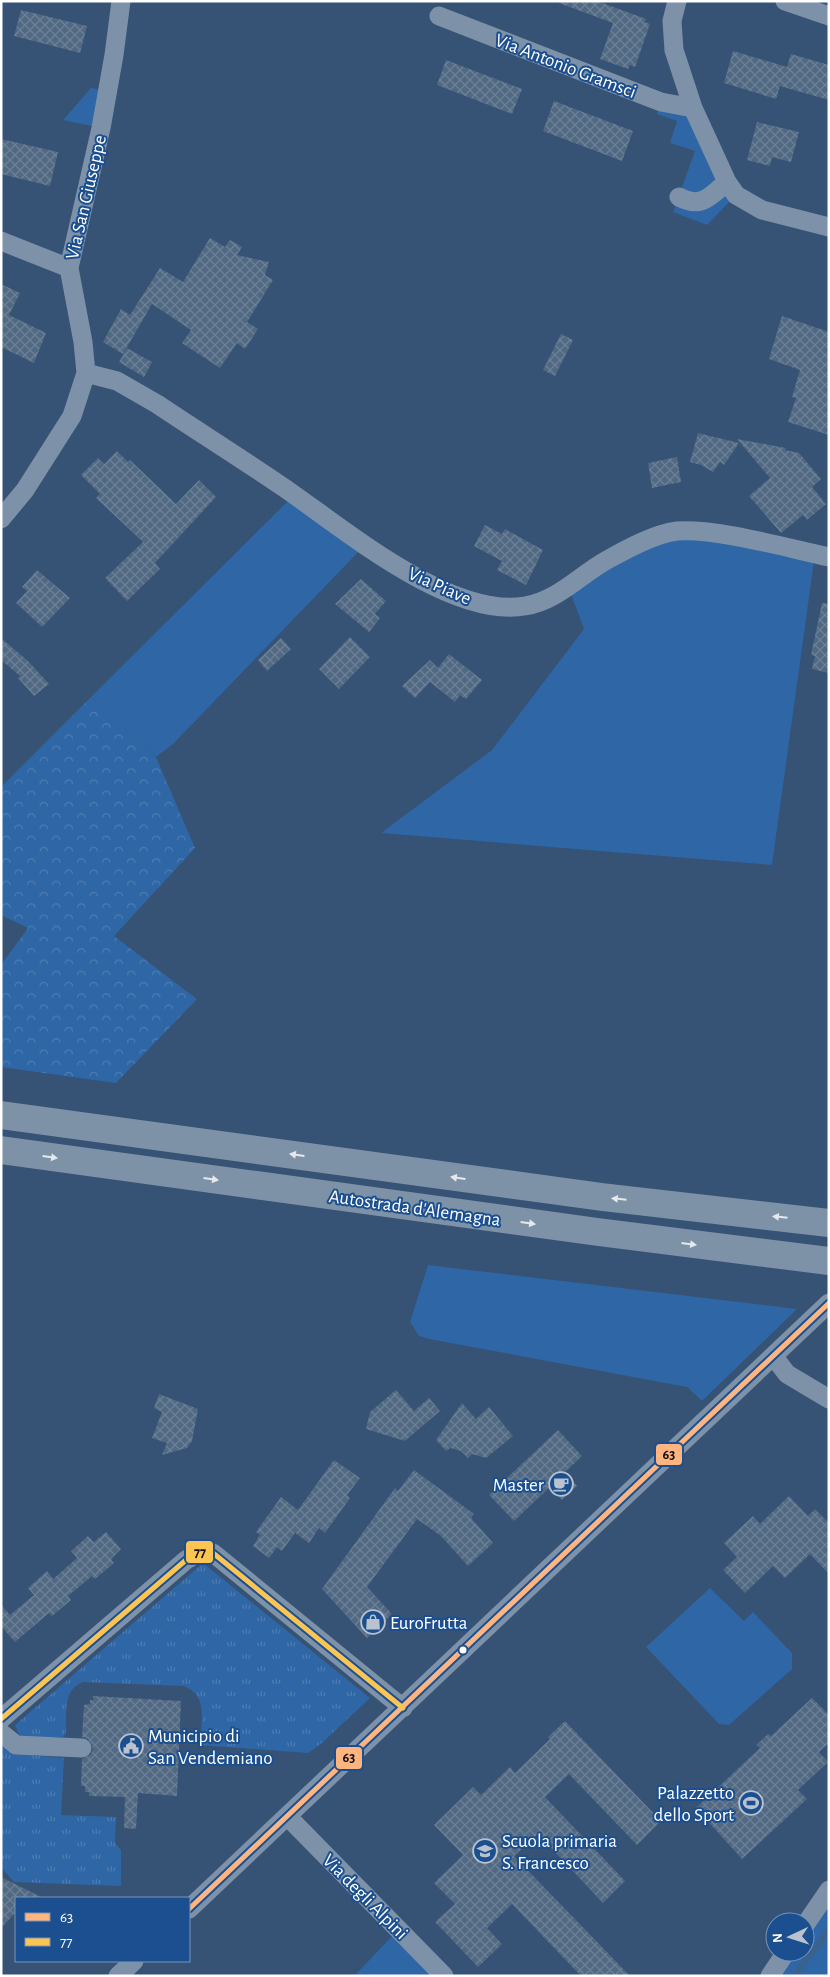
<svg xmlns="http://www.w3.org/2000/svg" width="830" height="1977" viewBox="0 0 830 1977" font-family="'Alegreya Sans',sans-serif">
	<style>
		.grass { fill: #2f66a5 }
		.forest { fill: url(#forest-crowns) }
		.park { fill: url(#park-tufts) }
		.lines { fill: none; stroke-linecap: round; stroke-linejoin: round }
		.stream { stroke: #3b618d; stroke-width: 5.5 }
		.building { fill: url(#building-cross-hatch) }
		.minor { stroke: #7d92a8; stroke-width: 19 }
		.highway { stroke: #7e92a7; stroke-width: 28 }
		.bus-1-casing { stroke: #1b4f8f; stroke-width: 9 }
		.bus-2-casing { stroke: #1b4f8f; stroke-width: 9 }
		.bus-1 { stroke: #ffb580; stroke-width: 5 }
		.bus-2 { stroke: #fcc553; stroke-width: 5 }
		.oneway { fill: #e5e9ed }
		.bus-dot { fill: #fff; stroke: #1b4f8f; stroke-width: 2 }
		.labels { text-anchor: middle; stroke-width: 4; stroke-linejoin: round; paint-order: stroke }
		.street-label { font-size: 19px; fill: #fff; stroke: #1b4f8f }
		.poi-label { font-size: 19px; fill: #fff; stroke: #1b4f8f; text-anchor: start }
		.line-badge { stroke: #1b4f8f; stroke-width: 2 }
		.pale-badge-label { font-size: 14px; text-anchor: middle; font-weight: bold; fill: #111 }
	</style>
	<defs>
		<pattern id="forest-crowns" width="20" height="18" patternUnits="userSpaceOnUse" patternTransform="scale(1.25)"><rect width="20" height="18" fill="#2f66a5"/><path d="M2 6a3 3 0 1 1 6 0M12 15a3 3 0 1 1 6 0" fill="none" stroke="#4e7db2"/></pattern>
		<pattern id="park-tufts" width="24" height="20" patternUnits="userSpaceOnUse" patternTransform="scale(1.25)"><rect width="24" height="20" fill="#2f66a5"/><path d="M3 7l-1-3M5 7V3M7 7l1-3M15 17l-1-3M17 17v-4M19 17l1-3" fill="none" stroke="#4e7db2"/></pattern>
		<pattern id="building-cross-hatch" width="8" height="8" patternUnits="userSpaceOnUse" patternTransform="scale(1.25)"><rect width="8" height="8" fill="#526984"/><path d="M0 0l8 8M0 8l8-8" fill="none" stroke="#6c8096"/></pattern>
	</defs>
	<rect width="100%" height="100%" fill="#365274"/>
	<path class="grass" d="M91,88L107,91L101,128L63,120Z
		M661,102L693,108L736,195L707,225L673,212L695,151L670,143L677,121L657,114Z
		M294,495L366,544L173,744L156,757L91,697Z
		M663,535L815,554L772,865L381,833L492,750L584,629L568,586Z
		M428,1265L797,1309L702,1401L687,1387L429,1339L419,1336L410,1322Z
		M710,1588L744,1621L753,1612L792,1653V1669L729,1725L719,1724L646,1647Z
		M829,1890V1976H770L786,1952H805V1925Z
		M399,1929L444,1976H354Z"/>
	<path class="forest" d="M91,697L156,757L195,848L114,936L197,999L116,1083L1,1067V965L28,928L1,915V787Z"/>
	<path class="park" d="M203,1563L370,1698L322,1743L308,1753L200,1745C201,1721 209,1697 184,1686L83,1682C62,1690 67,1714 66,1733L63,1737H20L15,1725Z
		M1,1746L14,1754L64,1758L61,1815L116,1817L115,1843L121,1850V1886L14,1882L1,1867Z"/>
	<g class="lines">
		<path class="stream" d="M794,1976L829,1930"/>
	</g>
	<path class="building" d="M559,1H597L646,19L645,22L650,24L635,67L630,65L628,69L600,59L613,23L559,3Z
		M21,10L87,26L80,53L14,36Z
		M733,51L787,67L791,54L829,65V100L780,86L776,99L724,83Z
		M446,60L522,89L512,114L437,85Z
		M554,101L633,131L622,161L543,131Z
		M757,122L799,132L791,162L772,157L770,166L747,160Z
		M1,139L58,152L50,186L1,174Z
		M210,238L225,247L230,240L242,247L237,255L269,262L265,275L273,280L247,322L258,329L245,349L237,343L220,368L182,343L191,330L152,304L123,354L103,342L121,309L130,315L160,268L183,282Z
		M1,284L20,293L9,315L46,333L34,363L1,347Z
		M782,316L829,332V435L788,422L796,398L792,397L800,370L769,359Z
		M561,334L573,340L555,376L543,370Z
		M127,348L152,362L144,377L119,362Z
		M698,433L710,436L739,443L724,465L720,462L713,472L701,465L690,462Z
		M737,439L786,448L785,450L799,453L821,479L812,487L826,504L807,520L803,515L781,533L749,496L770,478Z
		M117,451L128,462L130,460L176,504L199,480L216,497L155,563L160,569L127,601L105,578L143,542L96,498L100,494L81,475L98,458L104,464Z
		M677,457L681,482L652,488L648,463Z
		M485,525L502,534L505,529L543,550L526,585L497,570L502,561L474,546Z
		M37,570L70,598L42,627L16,603L27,591L22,587Z
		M361,579L386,601L375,614L380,618L369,632L335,604Z
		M822,603L829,604V673L812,669L815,656L811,655Z
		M350,637L370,657L339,689L319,669Z
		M1,638L28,661L49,684L34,696L18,678L20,676L1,660Z
		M281,638L291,649L267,671L258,660Z
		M449,654L482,680L466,699L460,695L455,702L430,682L415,698L402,686L430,660L438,668Z
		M396,1390L414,1411L429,1398L440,1411L405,1441L366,1429L370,1412Z
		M159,1394L198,1409L192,1441L187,1448L162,1455L167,1443L152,1438L162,1412L154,1408Z
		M462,1403L476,1419L489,1407L513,1436L486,1458L472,1454L468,1458L461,1451L450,1448L446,1451L436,1440Z
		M558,1430L582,1456L565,1472L577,1486L562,1500L550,1487L514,1521L489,1495Z
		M334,1460L360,1478L347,1495L350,1498L325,1533L319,1528L309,1543L295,1533L282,1551L277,1547L269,1558L253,1546L260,1535L256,1532L281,1497L298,1510Z
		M414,1470L474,1514L471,1518L493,1543L468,1566L441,1536L417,1519L367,1587L392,1614L367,1638L322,1589L395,1488L398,1491Z
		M789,1496L808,1516L815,1509L829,1523V1574L810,1554L785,1578L773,1566L745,1593L723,1570L737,1557L724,1543L753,1516L760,1524Z
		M106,1532L121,1549L111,1559L114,1563L95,1579L92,1576L68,1596L71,1600L52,1616L49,1613L15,1642L1,1626V1605L10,1615L34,1595L28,1588L47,1571L53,1579L77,1558L71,1551L88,1536L94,1542Z
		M93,1696L181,1701L177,1796L138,1793L136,1829L124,1828L125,1797L89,1796V1792H85V1786H81L82,1759L91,1754L93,1748L88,1739L82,1737L84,1705L90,1704V1700H94Z
		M812,1698L829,1715V1743L819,1752L828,1762L798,1790L807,1799L742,1859L696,1808L760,1748L756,1745L768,1734L771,1736Z
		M565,1721L661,1821L637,1845L569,1774L545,1797L625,1881L603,1903L538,1834L514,1856L630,1976H581L512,1904L487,1928L502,1944L478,1967L435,1922L455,1904L434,1883L463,1855L434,1825L473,1787L481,1795L510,1767L515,1773L550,1739L548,1737Z
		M1,1877L43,1898H16V1912L1,1928Z"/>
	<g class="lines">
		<path class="minor" d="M677,1L672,21L674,50L693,108L727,182L736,195L762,210L829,227
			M785,1L829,16
			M439,16L661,102L693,108
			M679,197C702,209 710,196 727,182
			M1,241L69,268
			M86,373L117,381L157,404C199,432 242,459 283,487C343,528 450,619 525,606C557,601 580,575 607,560C627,549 654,534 677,531C717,528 787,548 829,557
			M1,519L25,490L72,416L86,373L83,342L69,268L101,128L114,55L121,1
			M774,1357L787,1374L829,1399
			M1,1719L186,1560L203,1550L213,1553L403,1708
			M1,1733L16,1745L82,1748
			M288,1817L444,1976
			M189,1909L829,1303
			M805,1925L829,1890
			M118,1976L134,1961
			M770,1976L786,1952"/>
		<path class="highway" d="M1,1115L602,1197L829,1223
			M1,1150L598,1232L829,1261"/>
		<g class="bus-1-casing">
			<path id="bus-1" d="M189,1909L829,1303"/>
		</g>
		<g class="bus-2-casing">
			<path id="bus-2" d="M1,1719L186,1560L203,1550L213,1553L403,1708"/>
		</g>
		<use href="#bus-1" class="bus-1"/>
		<use href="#bus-2" class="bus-2"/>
	</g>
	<defs><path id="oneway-solid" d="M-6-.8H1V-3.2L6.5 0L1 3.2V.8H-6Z" transform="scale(1.25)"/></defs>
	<g class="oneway">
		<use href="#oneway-solid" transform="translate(297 1155) rotate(-172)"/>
		<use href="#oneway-solid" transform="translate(50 1157) rotate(8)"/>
		<use href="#oneway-solid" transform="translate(458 1178) rotate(-172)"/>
		<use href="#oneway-solid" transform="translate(211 1179) rotate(8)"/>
		<use href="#oneway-solid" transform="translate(619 1199) rotate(-174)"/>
		<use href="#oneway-solid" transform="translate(780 1217) rotate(-174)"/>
		<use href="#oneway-solid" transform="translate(528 1223) rotate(8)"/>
		<use href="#oneway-solid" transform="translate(689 1244) rotate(7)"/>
	</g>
	<defs>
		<g id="cafe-ring" transform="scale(1.25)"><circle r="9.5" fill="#1b4f8f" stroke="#b9c2ce" stroke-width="1.5"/><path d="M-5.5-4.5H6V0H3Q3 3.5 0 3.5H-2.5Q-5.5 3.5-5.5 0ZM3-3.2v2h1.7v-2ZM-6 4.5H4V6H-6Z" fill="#b9c2ce"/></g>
		<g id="shop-ring" transform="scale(1.25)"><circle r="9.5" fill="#1b4f8f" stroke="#b9c2ce" stroke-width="1.5"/><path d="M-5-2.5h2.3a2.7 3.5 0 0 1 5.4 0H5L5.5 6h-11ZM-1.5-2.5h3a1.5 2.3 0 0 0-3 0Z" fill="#b9c2ce"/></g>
		<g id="civic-ring" transform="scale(1.25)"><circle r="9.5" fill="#1b4f8f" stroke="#b9c2ce" stroke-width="1.5"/><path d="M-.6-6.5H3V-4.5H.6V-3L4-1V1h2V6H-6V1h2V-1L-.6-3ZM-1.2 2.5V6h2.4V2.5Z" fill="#b9c2ce"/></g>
		<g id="stadium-ring" transform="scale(1.25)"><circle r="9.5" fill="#1b4f8f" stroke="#b9c2ce" stroke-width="1.5"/><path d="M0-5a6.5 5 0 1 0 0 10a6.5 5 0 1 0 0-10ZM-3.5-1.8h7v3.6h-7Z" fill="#b9c2ce"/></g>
		<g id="school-ring" transform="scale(1.25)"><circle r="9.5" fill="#1b4f8f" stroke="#b9c2ce" stroke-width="1.5"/><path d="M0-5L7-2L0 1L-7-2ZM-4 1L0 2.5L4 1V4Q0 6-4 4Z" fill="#b9c2ce"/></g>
	</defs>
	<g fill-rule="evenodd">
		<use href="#cafe-ring" x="561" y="1484"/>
		<use href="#shop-ring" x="373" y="1622"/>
		<use href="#civic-ring" x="131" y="1746"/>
		<use href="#stadium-ring" x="751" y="1803"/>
		<use href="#school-ring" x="485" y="1851"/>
	</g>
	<circle class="bus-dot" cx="463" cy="1650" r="4.5"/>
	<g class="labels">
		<g class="street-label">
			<text transform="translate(566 65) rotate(21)" y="7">Via Antonio Gramsci</text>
			<text transform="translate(85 197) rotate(-77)" y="7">Via San Giuseppe</text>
			<text transform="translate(440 585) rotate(24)" y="7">Via Piave</text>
			<text transform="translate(415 1207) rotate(8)" y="7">Autostrada d'Alemagna</text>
			<text transform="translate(366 1896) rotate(45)" y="7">Via degli Alpini</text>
		</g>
		<g class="poi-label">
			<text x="544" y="1491" text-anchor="end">Master</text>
			<text x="390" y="1629">EuroFrutta</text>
			<text x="148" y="1742">Municipio di<tspan x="148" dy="22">San Vendemiano</tspan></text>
			<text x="734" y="1799" text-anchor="end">Palazzetto<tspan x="734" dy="22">dello Sport</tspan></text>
			<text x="502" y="1847">Scuola primaria<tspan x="502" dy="22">S. Francesco</tspan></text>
		</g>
	</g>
	<g class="line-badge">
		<rect x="655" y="1443" width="28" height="23" rx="5" fill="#ffb580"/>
		<rect x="185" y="1540" width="29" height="24" rx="5" fill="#fcc553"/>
		<rect x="335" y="1746" width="28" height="24" rx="5" fill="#ffb580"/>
	</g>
	<g class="pale-badge-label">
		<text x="669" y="1459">63</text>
		<text x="200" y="1557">77</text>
		<text x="349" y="1762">63</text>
	</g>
	<rect width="830" height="1977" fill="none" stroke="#ffffff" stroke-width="5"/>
	<rect x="15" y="1897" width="175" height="65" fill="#1b4f8f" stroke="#7695bc"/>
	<rect x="25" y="1913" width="25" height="8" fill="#ffb580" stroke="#7695bc"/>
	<text x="60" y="1922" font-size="15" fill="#ffffff">63</text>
	<rect x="25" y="1938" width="25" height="8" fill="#fcc553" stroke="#7695bc"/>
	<text x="60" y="1947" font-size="15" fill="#ffffff">77</text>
	<g transform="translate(790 1937) rotate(266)"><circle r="24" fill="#1b4f8f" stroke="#7695bc"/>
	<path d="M0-4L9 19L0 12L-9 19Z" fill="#b9c2ce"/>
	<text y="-8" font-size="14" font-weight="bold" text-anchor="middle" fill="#ffffff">N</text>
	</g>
</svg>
